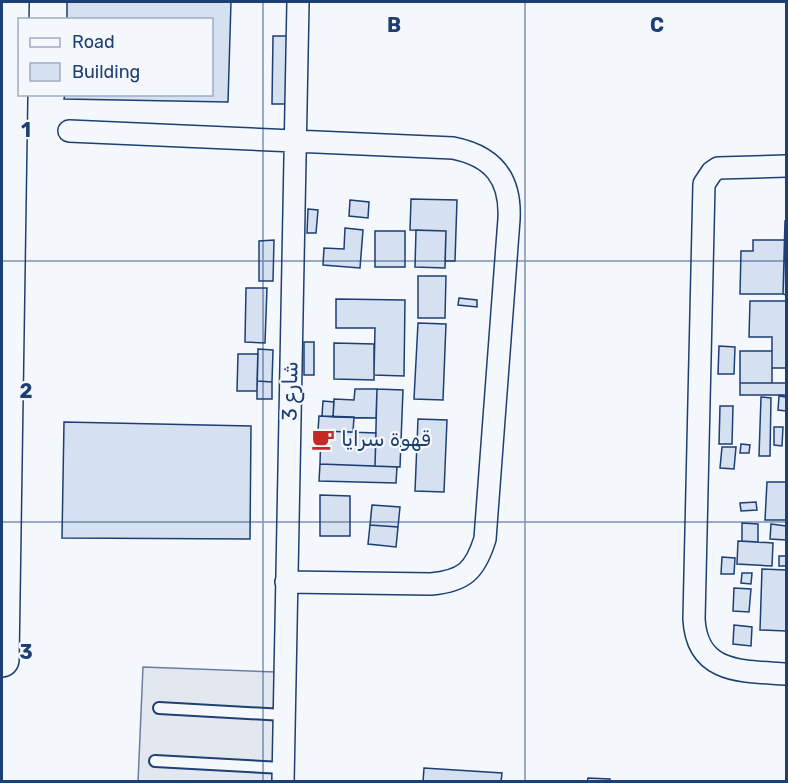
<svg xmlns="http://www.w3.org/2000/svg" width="788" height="783" viewBox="0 0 788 783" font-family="Rubik,Vazirmatn,sans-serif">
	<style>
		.parking { fill: #e3e8f0; stroke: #687fa3; stroke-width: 1.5 }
		.building { fill: #d5e0f0; stroke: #1d3f73; stroke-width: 1.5 }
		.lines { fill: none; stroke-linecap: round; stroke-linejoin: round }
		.lane-casing { stroke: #1d3f73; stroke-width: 14 }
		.street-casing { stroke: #1d3f73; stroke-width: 24 }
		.primary-casing { stroke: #1d3f73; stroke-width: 36 }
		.lane { stroke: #f4f7fb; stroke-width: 10 }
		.street { stroke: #f4f7fb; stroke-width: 21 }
		.primary { stroke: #f4f7fb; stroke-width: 33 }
		.grid { fill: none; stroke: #1d3f73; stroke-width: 1.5; stroke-opacity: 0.55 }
		.labels { text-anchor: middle; stroke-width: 4.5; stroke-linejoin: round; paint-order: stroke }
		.street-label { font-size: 21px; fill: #1d3f73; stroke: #f4f7fb }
		.poi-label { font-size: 21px; fill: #1d3f73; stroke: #f4f7fb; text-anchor: start }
		.grid-label { font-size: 20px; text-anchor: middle; font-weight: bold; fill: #1d3f73; stroke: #f4f7fb; stroke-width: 4.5; stroke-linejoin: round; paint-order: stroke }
	</style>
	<rect width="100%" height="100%" fill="#f4f7fb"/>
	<path class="parking" d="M143,667L277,672L273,781L138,782Z"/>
	<path class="building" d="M67,2H231L228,102L64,99L65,94H212V20H67Z
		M273,36H289V104H272Z
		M411,199L457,200L455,261H445L446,231L410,230Z
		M350,200L369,202L368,218L349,216Z
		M308,209L318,210L316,233H307Z
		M785,221H786V295L783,294Z
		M345,228L363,230L360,268L323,265L324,248L344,249Z
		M416,230L446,231L445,268L415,267Z
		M375,231H405V267H375Z
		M274,240L273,281H259V241Z
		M753,240H785L783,294H740L741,251H753Z
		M418,276H446L445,318H418Z
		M246,288H267L265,343L245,342Z
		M459,298L477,300V307L458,305Z
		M336,299L405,300L404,376L374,375L375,328H336Z
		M750,301H786V368H772V337H749Z
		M418,323L446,324L443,400L414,399Z
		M304,342H314V375H304Z
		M334,343L374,344V380L334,379Z
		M719,346L735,347L734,374H718Z
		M258,349L273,350L272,382L257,381Z
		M740,351H772V383H740Z
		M238,354H258L257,391H237Z
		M257,381L272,382V399H257Z
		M740,383H786V395H740Z
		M355,389H377L376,418L333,417L334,399L354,400Z
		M377,389L403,390L400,467L375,466Z
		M779,396L786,397V411L778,410Z
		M761,397L771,398L770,456H759Z
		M323,401L334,402L333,417L322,416Z
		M720,406H733L732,444H719Z
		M319,416L354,417L353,432L318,431Z
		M418,419L447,420L444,492L415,491Z
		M64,422L251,426L250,539L62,538Z
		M774,427H783L782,446L774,445Z
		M321,431L376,433L375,466L320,464Z
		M741,444L750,445L749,453H740Z
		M722,447H736L734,469L720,468Z
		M320,464L397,467L396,483L319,481Z
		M767,482H786V520H765Z
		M320,495L350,496V536H320Z
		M756,502L757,510L741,511L740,503Z
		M372,505L400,507L398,527L370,525Z
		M742,523L758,524V542L742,541Z
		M771,524L786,526V540L770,539Z
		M370,525L398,527L396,547L368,544Z
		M738,541L773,543L772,566L737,564Z
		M779,556H786V566H779Z
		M722,557L735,558L734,574H721Z
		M762,569L786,570V631L760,630Z
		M742,573H752L751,584L741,583Z
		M734,588L751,589L749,612L733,611Z
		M734,625L752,627L751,646L733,644Z
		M424,768L502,773L501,782H423Z
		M588,778L610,779V782H587Z"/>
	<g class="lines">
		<g class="lane-casing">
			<path id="lane" d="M159,708L284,715
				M155,761L283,768"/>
		</g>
		<g class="street-casing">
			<path id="street" d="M69,131L453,148C493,156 511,178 509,219L485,539C475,571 464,581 431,584L286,582
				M786,166L718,168L712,172L704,184L694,619C697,675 744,671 786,674
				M283,782L298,2"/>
		</g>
		<g class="primary-casing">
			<path id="primary" d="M2,660L12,2"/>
		</g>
		<use href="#lane" class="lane"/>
		<use href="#street" class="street"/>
		<use href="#primary" class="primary"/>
	</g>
	<path class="grid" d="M263,2V782M525,2V782M2,261H786M2,522H786"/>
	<defs>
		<g id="cafe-bare" transform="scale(1.8)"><path d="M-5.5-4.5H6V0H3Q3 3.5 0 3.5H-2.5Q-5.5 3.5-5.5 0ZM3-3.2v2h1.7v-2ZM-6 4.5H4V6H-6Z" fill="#c62828" stroke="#f4f7fb" stroke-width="2.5" paint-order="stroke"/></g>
	</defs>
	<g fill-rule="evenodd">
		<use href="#cafe-bare" x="323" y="439"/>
	</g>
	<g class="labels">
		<g class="street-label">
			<text transform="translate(290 391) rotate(-89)" y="7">شارع 3</text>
		</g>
		<g class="poi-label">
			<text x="341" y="446">قهوة سرايا</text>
		</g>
	</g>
	<g class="grid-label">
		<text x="394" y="32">B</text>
		<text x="657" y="32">C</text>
		<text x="26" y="137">1</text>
		<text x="26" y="398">2</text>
		<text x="26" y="659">3</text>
	</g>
	<rect width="788" height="783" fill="none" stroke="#1d3f73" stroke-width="6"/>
	<rect x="18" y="18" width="195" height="78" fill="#f4f7fb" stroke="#9eadc5" stroke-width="1.5"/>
	<rect x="30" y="38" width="30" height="9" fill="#f4f7fb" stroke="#9eadc5" stroke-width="1.5"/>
	<text x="72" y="48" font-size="18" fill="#1d3f73">Road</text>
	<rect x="30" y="63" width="30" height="18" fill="#d5e0f0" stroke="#9eadc5" stroke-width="1.5"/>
	<text x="72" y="78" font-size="18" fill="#1d3f73">Building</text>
</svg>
